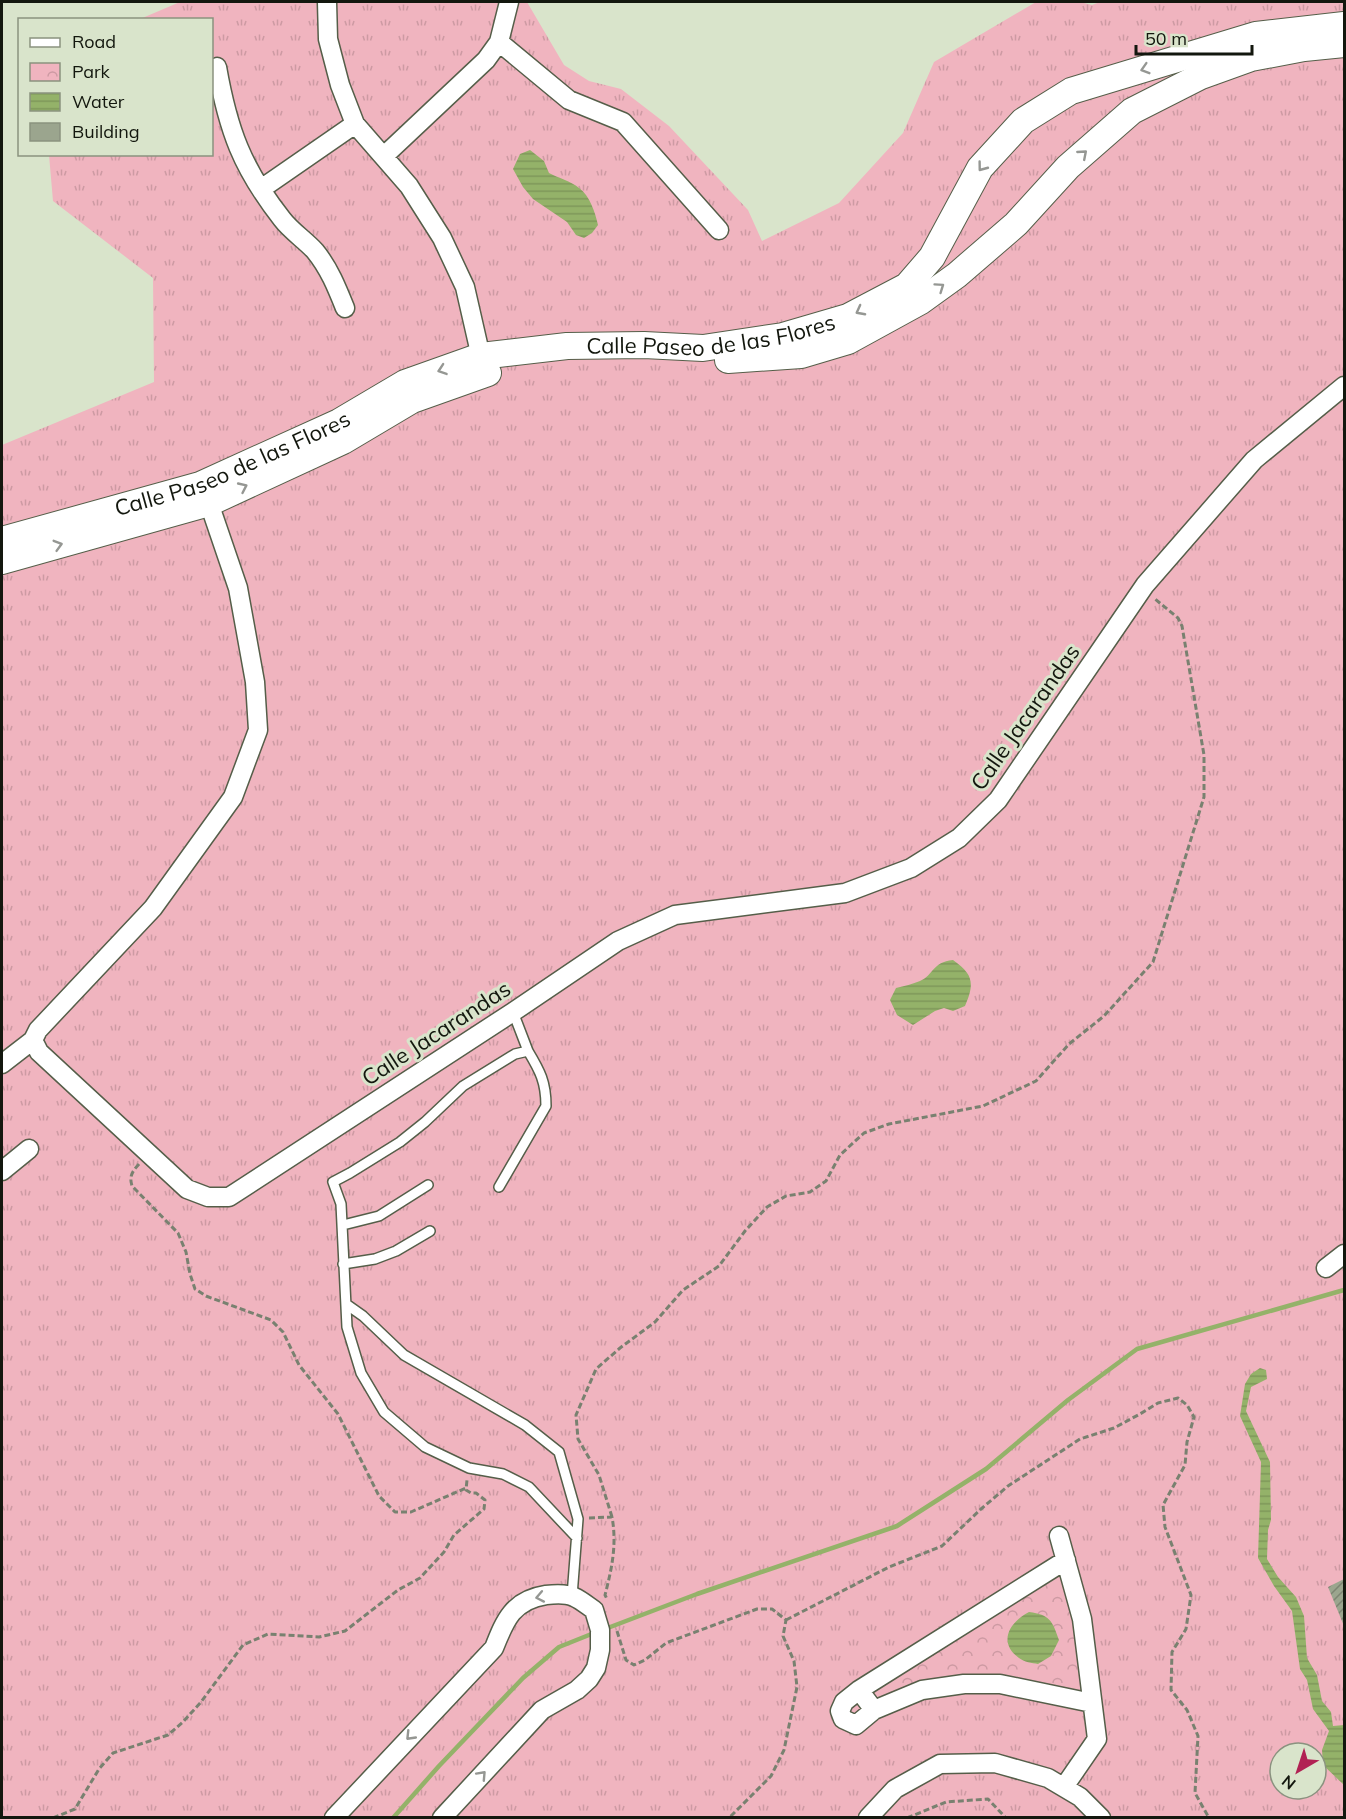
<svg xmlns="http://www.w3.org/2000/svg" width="1346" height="1819" viewBox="0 0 1346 1819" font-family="Mulish,sans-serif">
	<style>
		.grass { fill: url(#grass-tufts); fill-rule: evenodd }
		.park { fill: url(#park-crowns) }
		.water { fill: url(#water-rules) }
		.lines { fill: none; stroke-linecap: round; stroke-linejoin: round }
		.stream { stroke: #94b269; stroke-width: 4.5 }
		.building { fill: url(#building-hatch) }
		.lane-casing { stroke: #555e49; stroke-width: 12 }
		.street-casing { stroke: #555e49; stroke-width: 21 }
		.secondary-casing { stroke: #555e49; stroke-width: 28 }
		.path { stroke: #798170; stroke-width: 3; stroke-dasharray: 6 3; stroke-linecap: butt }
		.lane { stroke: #fff; stroke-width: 9 }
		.street { stroke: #fff; stroke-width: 18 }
		.secondary { stroke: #fff; stroke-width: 26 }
		.oneway { stroke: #959793 }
		.labels { text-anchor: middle; stroke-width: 6; stroke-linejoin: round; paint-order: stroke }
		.street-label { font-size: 22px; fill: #13170e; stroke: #d9e4cb }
	</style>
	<defs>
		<pattern id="grass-tufts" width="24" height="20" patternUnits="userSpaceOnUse" patternTransform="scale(1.5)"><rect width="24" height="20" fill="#f0b4bf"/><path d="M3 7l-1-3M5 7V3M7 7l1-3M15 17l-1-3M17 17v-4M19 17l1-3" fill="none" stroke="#cd9aa3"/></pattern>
		<pattern id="park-crowns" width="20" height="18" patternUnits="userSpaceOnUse" patternTransform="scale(1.5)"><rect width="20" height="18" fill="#f0b4bf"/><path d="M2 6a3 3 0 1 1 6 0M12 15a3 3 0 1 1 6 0" fill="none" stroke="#cd9aa3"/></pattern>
		<pattern id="water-rules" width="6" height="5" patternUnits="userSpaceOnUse" patternTransform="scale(1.5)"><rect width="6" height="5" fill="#94b269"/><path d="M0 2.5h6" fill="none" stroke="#7f985a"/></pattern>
		<pattern id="building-hatch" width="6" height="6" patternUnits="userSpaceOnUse" patternTransform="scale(1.5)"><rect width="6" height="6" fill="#9ba58e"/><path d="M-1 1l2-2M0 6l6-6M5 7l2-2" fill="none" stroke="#7d8572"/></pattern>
	</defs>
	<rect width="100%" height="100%" fill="#d9e4cb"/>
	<path class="grass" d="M180,2H527L564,65L589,81L621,89L669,126L748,210L762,241L839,203L903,133L934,62L1036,2H1080L1092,5L1100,2H1344V1817L2,1818V445L154,382L153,278L53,201L49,155L212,154V20L140,19ZM1280,1753H1316V1789H1280Z"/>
	<path class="park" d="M1046,1581H1056L1064,1585L1069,1598L1080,1672L1075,1684L1064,1688L1042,1680L1010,1674H973L938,1678L879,1698L872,1696L875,1688Z"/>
	<path class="water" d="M530,150L544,161L549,173C558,178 571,181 579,188C590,196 595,212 598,225L592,233L584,238L576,235L567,222L533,199L523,187L513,169L520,154Z
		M953,960C973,974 975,983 965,1006L953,1011L944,1008L935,1011L913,1025L897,1015L890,1000L896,988C904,986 913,984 920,981C934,975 932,962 953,960Z
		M1260,1368L1266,1370L1267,1379L1251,1387L1246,1411L1270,1462L1271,1520L1268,1530L1267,1559L1278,1577L1296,1597L1304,1616L1307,1658L1317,1675L1322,1701L1331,1712L1333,1726L1344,1725V1785L1323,1765L1322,1750L1329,1731L1313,1709L1307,1680L1300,1669L1292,1611L1274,1586L1258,1558L1261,1462L1240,1416L1245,1384L1251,1374Z
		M1029,1612C1050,1615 1052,1620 1059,1640L1051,1656L1038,1664C1032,1663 1024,1662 1019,1658C997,1642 1010,1622 1029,1612Z"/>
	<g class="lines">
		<path class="stream" d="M605,1629L697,1594L897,1526L986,1469L1068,1400L1137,1349L1344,1290
			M393,1818L439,1766L523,1678L559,1647L594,1633"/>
	</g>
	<path class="building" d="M1344,1579V1626L1328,1587Z"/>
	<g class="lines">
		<g class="lane-casing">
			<path id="lane" d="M513,1012L528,1051L515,1054L463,1086L425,1122L400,1142L350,1173L333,1182L341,1204L347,1327L361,1373L384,1412L425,1447L469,1468L503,1474L529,1487L577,1538
				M499,1187L546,1106C546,1082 540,1071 528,1051
				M343,1225L379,1216L428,1185
				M343,1264L375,1259L396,1251L430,1231
				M346,1304L363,1316L404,1355L525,1425L559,1452L578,1519L572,1596"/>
		</g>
		<g class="street-casing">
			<path id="street" d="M327,2L328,39L340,85L355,124L409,186L442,238L465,287L483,366
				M499,42L569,100L623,122L719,230
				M217,67C228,130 242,168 282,219C291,231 305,240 315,251C329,268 337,288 345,308
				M384,156L486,60L499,42L509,2
				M261,189L355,124
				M204,494L209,503L238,588L255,682L258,730L233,797L153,908L38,1030L33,1040L39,1052L187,1189L208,1197H229L513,1012L618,941L675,915L845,893L911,868L959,838L998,800L1145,585L1254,460L1344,386
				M2,1064L33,1040
				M2,1171L29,1149
				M1326,1268L1344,1254
				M1059,1536L1082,1619L1097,1739L1064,1787
				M859,1690L874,1710L856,1725L843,1719L840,1711L844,1702L859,1690L1066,1560
				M874,1710L922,1690L964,1684H1000L1092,1703
				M334,1818L494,1648C505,1620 513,1600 546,1595C555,1594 566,1593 574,1597C581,1600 588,1606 594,1610L600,1630V1650L596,1668L589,1679L577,1690L542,1710L442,1818
				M868,1818L895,1789L940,1764L995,1763L1048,1778L1080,1797L1101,1818"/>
		</g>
		<g class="secondary-casing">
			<g id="secondary">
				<path d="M728,360L801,355L848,341L921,301L957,275L1016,224L1068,167L1132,111L1201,76L1251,58L1304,48L1344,44"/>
				<path id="s1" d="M2,540L200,485L339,422L405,383L481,356L567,346L644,345L703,348L783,336L848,317L907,286L932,257L980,168L1023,121L1071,91L1256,35L1344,25"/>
				<path d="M2,561L209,503L343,441L412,400L488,373"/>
			</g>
		</g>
		<path class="path" d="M139,1164C132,1172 129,1176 132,1186L178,1233L186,1252L190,1274L195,1289L206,1296L271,1320L283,1332L299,1365L338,1414L379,1496L395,1512H411L466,1488
			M612,1517L599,1475L578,1439L576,1415L596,1369L620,1348L655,1322L683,1290L719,1266L745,1231L767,1207L786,1196L810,1192L826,1181L840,1155L864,1133L889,1124L983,1106L1036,1081L1069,1044L1104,1016L1153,962L1204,797V755L1182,626L1178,618L1155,599
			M589,1518L612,1517C617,1544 612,1568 605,1595L607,1599
			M786,1620L889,1567L942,1546L981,1509L1008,1486L1080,1439L1114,1428L1140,1414L1158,1403L1178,1398L1187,1405L1194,1417L1187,1442L1185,1465L1163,1505L1165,1527L1191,1595L1186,1629L1172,1652L1171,1690L1187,1710L1198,1736L1195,1793L1209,1818
			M617,1631L626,1660L634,1665L645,1660L666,1643L757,1609H772L786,1620L783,1636L794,1661L797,1687L784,1750L771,1776L729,1818
			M53,1818L75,1809L99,1769L113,1753L168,1735L183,1722L201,1702L243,1645L268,1634L319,1637L345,1631L398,1590L420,1578L444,1552L454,1535L484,1509L485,1500L476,1493H471L466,1490L467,1480
			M907,1818L946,1802L988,1799L1006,1818"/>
		<use href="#lane" class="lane"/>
		<use href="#street" class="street"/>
		<use href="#secondary" class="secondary"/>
	</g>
	<defs><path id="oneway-chevron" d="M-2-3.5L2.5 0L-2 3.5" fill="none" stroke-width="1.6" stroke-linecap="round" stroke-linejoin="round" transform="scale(1.5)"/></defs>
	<g class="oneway">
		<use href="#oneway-chevron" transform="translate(1145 69) rotate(163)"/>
		<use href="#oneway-chevron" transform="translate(1083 154) rotate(-41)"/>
		<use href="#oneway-chevron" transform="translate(982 167) rotate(127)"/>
		<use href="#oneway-chevron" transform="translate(940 287) rotate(-35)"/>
		<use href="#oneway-chevron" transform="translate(860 311) rotate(152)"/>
		<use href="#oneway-chevron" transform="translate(442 370) rotate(161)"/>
		<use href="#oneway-chevron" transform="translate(243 487) rotate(-25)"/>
		<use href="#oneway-chevron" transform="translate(58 545) rotate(-16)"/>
		<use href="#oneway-chevron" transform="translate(540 1597) rotate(169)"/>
		<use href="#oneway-chevron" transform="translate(410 1736) rotate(134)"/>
		<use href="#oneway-chevron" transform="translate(482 1775) rotate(-47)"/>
	</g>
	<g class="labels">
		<g class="street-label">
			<text dy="8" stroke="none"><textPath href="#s1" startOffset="747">Calle Paseo de las Flores</textPath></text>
			<text dy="8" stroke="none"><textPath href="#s1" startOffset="243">Calle Paseo de las Flores</textPath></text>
			<text transform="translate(1025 717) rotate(-55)" y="8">Calle Jacarandas</text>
			<text transform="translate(436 1033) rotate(-33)" y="8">Calle Jacarandas</text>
		</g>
	</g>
	<rect width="1346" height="1819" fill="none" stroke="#13170e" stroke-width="6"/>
	<rect x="18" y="18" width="195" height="138" fill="#d9e4cb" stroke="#8a927f" stroke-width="1.5"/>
	<rect x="30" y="38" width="30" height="9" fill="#ffffff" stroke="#8a927f" stroke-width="1.5"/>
	<text x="72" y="48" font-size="18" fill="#13170e">Road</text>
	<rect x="30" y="63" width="30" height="18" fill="url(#park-crowns)" stroke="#8a927f" stroke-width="1.5"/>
	<text x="72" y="78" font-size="18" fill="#13170e">Park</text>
	<rect x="30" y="93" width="30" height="18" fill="url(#water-rules)" stroke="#8a927f" stroke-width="1.5"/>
	<text x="72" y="108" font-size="18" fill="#13170e">Water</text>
	<rect x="30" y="123" width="30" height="18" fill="#9ba58e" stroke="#8a927f" stroke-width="1.5"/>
	<text x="72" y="138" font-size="18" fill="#13170e">Building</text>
	<g transform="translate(1298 1771) rotate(219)"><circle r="28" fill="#d9e4cb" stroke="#8a927f" stroke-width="1.5"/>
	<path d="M0-4.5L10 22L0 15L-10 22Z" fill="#b12153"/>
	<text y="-9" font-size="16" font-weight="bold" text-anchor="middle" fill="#13170e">N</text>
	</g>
	<path d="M1136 45v9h116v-9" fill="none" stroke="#13170e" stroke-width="3"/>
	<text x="1145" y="45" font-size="18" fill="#13170e" stroke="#d9e4cb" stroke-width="4.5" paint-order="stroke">50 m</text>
</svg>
